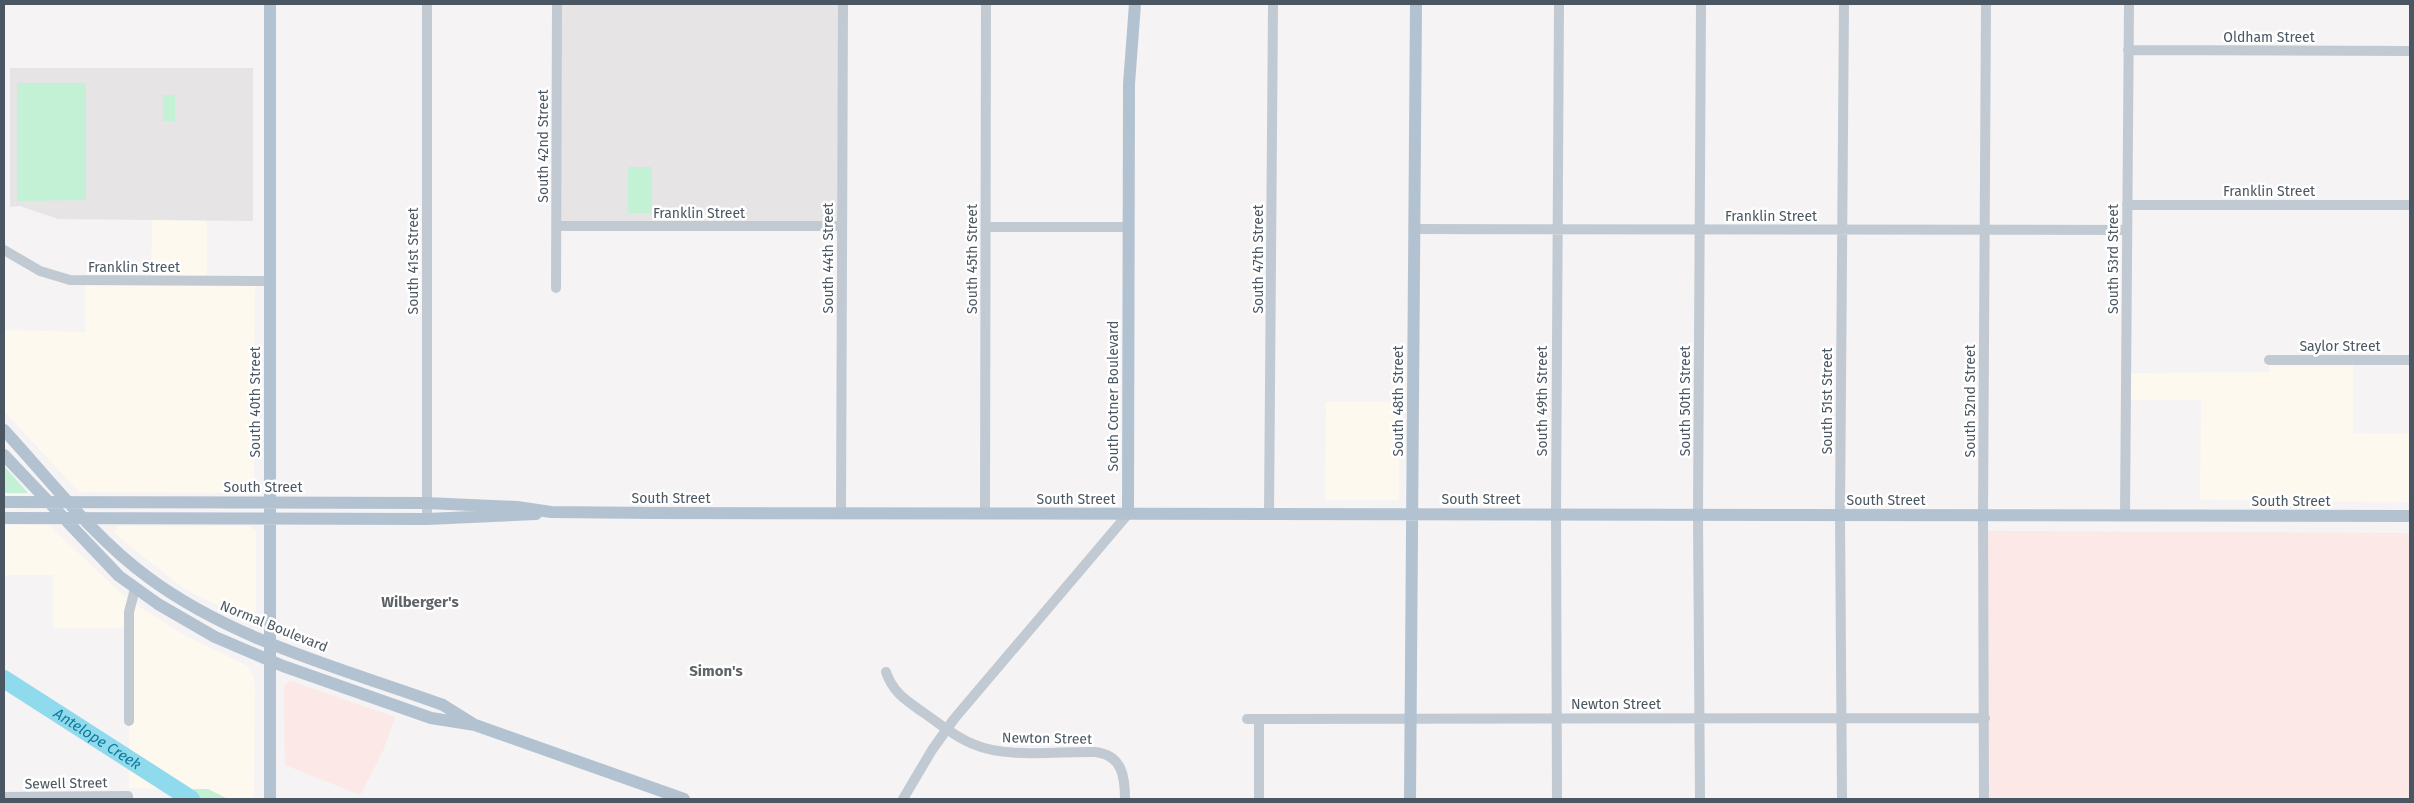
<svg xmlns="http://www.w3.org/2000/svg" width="2414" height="803" viewBox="0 0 2414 803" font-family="'Fira Sans',sans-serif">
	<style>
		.commercial { fill: #fdf9ef }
		.education { fill: #e6e4e5 }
		.medical { fill: #fce8e6 }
		.green { fill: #c3f1d5 }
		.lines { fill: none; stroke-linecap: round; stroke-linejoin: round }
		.river { stroke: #90daee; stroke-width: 18 }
		.minor { stroke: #c1cad2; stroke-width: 10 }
		.major { stroke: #b3c2d1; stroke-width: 12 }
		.labels { text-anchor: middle; stroke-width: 5; stroke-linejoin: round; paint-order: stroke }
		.street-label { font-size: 14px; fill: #4a5661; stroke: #fff }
		.neighbourhood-label { font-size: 15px; font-weight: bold; fill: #5f6368; stroke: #fff }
		.water-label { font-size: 15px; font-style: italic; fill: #0c7c9b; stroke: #fff }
	</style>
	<rect width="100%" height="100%" fill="#f5f3f3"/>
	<path class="commercial" d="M152,220H207V281H255L254,485L248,493L79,492L4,411V330L85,332V281H151Z
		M2269,360H2353V433L2410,434V502L2200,500L2201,400H2126V373L2269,372Z
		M1326,402H1399V500H1325Z
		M4,525H49L127,599L186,636L248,666L254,677L255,686L254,799H228L208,789L129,788V628H53V575H4Z
		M119,526H249L256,531V618L250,622L183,588L120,538L114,531Z"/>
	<path class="education" d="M557,4H843L842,226H556Z
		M10,68H253V221L58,219L20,206L10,207Z"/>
	<path class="medical" d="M1983,531L2410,533V799H1984Z
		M290,681L395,717L383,751L360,795L285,765L284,686Z"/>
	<path class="green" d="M17,83H86V200L17,201Z
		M175,95V121H163V95Z
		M628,167H652V213H628Z
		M4,466L28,493H4Z
		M194,789H208L228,799H194Z"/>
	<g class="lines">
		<path class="river" id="s1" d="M4,679L191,799"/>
		<path class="minor" d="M2128,50L2410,51
			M2127,205H2410
			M556,226H842
			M986,227H1129
			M1414,229L2127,230
			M4,250L40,271L70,280L270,281
			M556,288L557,4
			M2269,360H2410
			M841,513L843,4
			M985,513L986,4
			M1269,514L1273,4
			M2125,515L2129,4
			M427,519V4
			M886,672C893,693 907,701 924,713C940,724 955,737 973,744C1007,759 1058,751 1095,752C1122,755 1125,776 1125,799
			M1247,719L1985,718
			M129,721V612L135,589
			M4,797L128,796V799
			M903,799L932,750L954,719L1128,514
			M1259,799V719
			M1557,799L1556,514L1559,4
			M1700,799L1698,515L1701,4
			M1842,799L1840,515L1844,4
			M1984,799L1983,515L1986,4"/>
		<path class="major" d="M4,430C50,480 94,538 149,578C236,642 344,669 443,705L475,725
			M4,455L119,576L158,604L215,637L283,666L431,718L475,725L684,799
			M4,502L426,503L517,507L551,512L653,513L2410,516
			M1128,514L1129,84L1135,4
			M4,518L427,519L536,514
			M270,799V4
			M1410,799L1416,4"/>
	</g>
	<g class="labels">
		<g class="street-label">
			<text x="2269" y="42">Oldham Street</text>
			<text transform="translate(543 146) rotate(-90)" y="5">South 42nd Street</text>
			<text x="2269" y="196">Franklin Street</text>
			<text x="699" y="218">Franklin Street</text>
			<text x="1771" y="221">Franklin Street</text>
			<text transform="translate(828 258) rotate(-90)" y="5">South 44th Street</text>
			<text transform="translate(972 259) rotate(-90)" y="5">South 45th Street</text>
			<text transform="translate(1258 259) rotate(-90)" y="5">South 47th Street</text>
			<text transform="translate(2113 259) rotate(-90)" y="5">South 53rd Street</text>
			<text transform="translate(413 261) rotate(-90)" y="5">South 41st Street</text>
			<text x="134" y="272">Franklin Street</text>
			<text x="2340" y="351">Saylor Street</text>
			<text transform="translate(1113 396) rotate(-90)" y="5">South Cotner Boulevard</text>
			<text transform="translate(1398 401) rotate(-90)" y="5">South 48th Street</text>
			<text transform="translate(1542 401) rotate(-90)" y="5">South 49th Street</text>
			<text transform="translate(1685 401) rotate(-90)" y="5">South 50th Street</text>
			<text transform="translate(1827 401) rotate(-90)" y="5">South 51st Street</text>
			<text transform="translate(1970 401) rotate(-90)" y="5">South 52nd Street</text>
			<text transform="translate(255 402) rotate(-90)" y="5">South 40th Street</text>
			<text x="263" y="492">South Street</text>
			<text x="671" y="503">South Street</text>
			<text x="1076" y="504">South Street</text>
			<text x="1481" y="504">South Street</text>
			<text x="1886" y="505">South Street</text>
			<text x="2291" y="506">South Street</text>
			<text transform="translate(274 626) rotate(22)" y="5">Normal Boulevard</text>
			<text x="1616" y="709">Newton Street</text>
			<text transform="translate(1047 738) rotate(1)" y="5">Newton Street</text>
			<text transform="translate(66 783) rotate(-1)" y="5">Sewell Street</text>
		</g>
		<g class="neighbourhood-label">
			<text x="420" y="607">Wilberger's</text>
			<text x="716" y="676">Simon's</text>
		</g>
		<g class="water-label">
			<text dy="5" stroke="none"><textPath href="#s1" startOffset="111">Antelope Creek</textPath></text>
		</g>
	</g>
	<rect width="2414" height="803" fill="none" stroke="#4a5661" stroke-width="10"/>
</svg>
